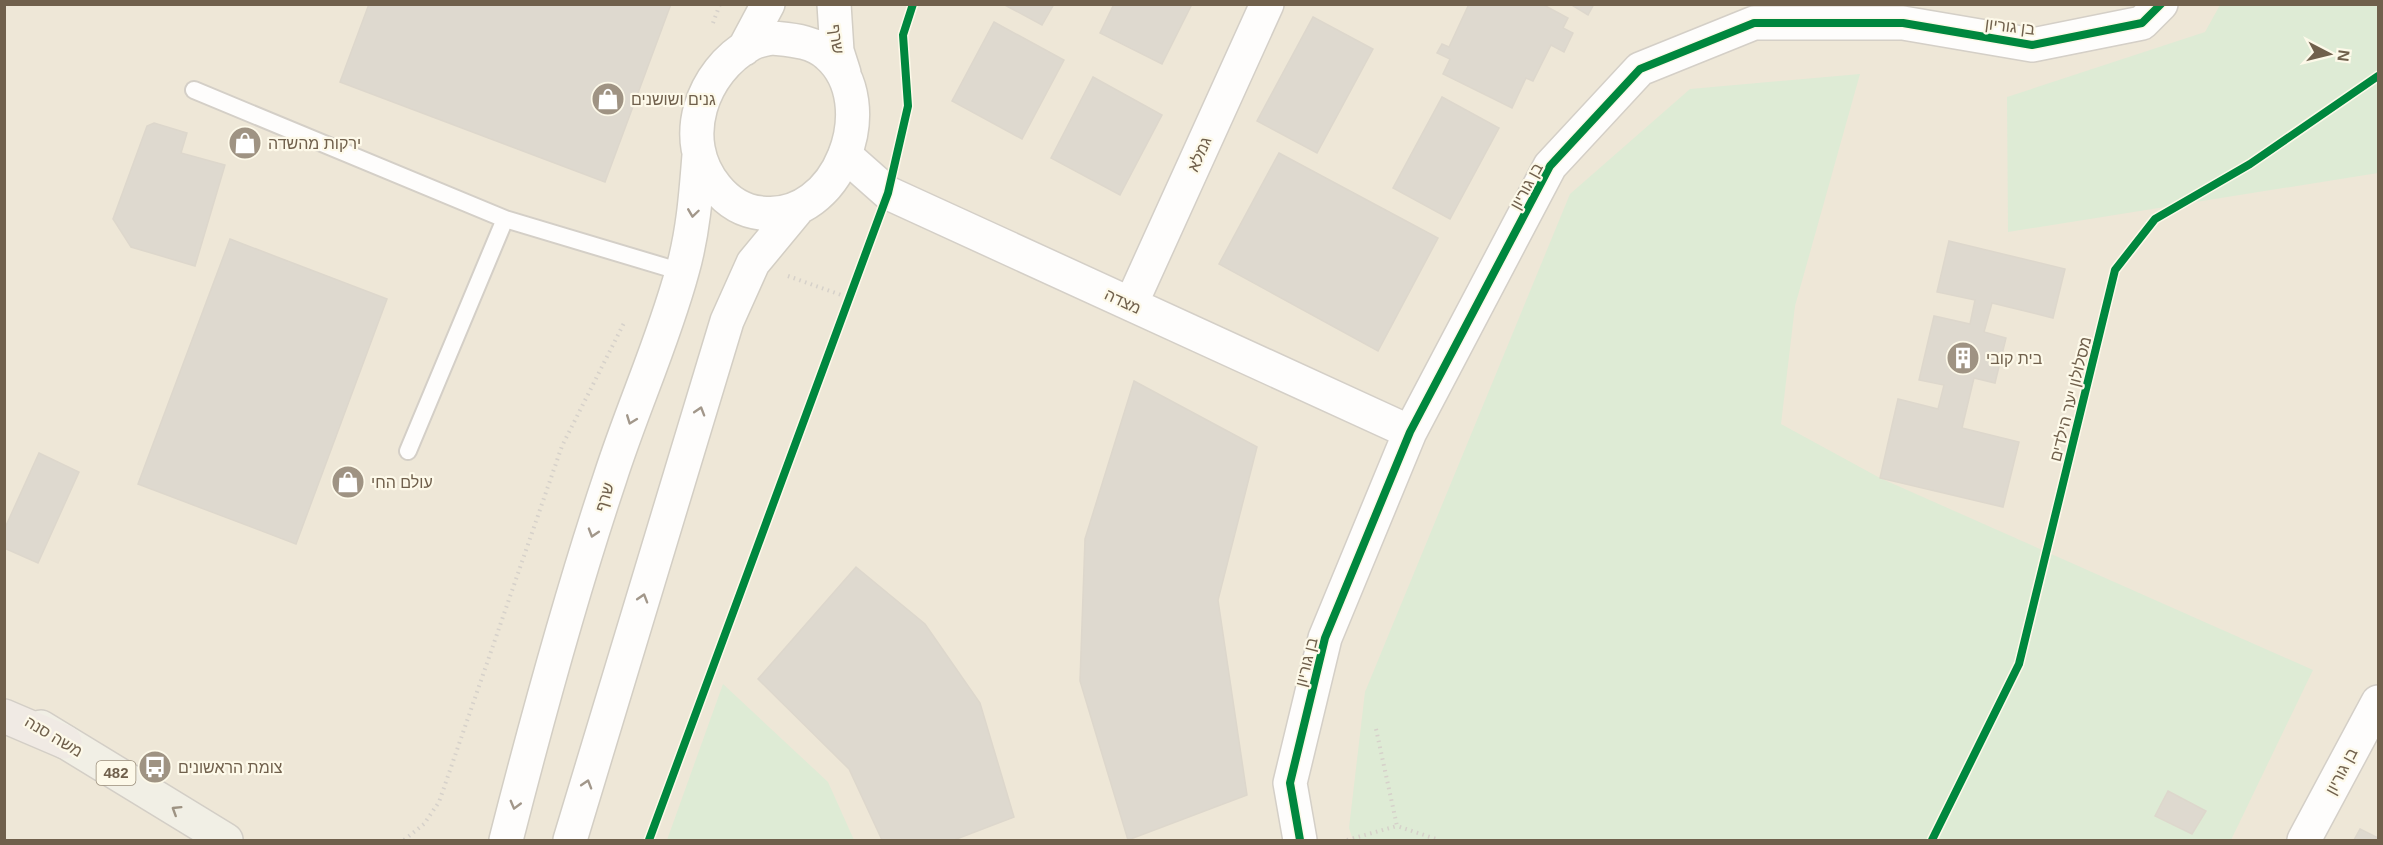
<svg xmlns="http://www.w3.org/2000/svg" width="2383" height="845" viewBox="0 0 2383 845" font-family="Arial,'Noto Sans Hebrew',sans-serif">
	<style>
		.residential { fill: #eee7d7 }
		.green { fill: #deebd5 }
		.building { fill: #ded9cf; stroke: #ddd7cc; stroke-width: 1.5 }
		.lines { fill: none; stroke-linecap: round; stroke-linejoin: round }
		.lane-casing { stroke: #d4cfc7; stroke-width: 20 }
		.street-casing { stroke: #d4cfc7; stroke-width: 36 }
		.secondary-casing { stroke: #d3cec4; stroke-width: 36 }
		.primary-casing { stroke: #d3cec6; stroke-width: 36 }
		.highway-casing { stroke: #d3cec6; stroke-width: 36 }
		.path { stroke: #d6d1ca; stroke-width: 4; stroke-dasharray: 1.5 4.5; stroke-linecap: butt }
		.lane { stroke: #fefdfc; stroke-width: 16 }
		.street { stroke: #fefdfc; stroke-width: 33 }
		.secondary { stroke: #fefdfc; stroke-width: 33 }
		.primary { stroke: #f1efe5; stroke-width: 33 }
		.highway { stroke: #f0eae4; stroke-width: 33 }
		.cycleway-casing { stroke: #fdf9e9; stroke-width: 11 }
		.cycleway { stroke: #00873e; stroke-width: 8 }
		.oneway { stroke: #a2978a }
		.oneway2 { stroke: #9d9282 }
		.labels { text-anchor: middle; stroke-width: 4.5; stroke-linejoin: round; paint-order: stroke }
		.shield { fill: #fdf9e9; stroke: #9a8e7b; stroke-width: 1.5 }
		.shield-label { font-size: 15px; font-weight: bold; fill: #70604c }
		.street-label { font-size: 16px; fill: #70604c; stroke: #fdf9e9 }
		.poi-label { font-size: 16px; fill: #70604c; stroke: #fdf9e9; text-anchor: start }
	</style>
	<rect width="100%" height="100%" fill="#f5f2e9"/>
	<path class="residential" d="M5,5H2378V840H5Z"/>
	<path class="green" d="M2220,5H2378V173L2008,232L2007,97L2205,32Z
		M1860,74L1795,306L1781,424L1880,478L2313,670L2231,840H1353L1349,828L1365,692L1570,194L1690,89Z
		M723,684L828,782L854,840H667Z"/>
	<path class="building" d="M369,4H671L605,182L340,82Z
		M1003,4H1054L1042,25Z
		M1114,4H1192L1162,64L1100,33Z
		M1469,4H1542L1568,18L1563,28L1573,33L1564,52L1551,45L1533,81L1526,78L1512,108L1443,74L1450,59L1437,53L1442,44L1449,47Z
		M1570,4H1594L1588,15Z
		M1313,17L1373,49L1317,153L1257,121Z
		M994,22L1064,60L1022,139L952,101Z
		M1093,77L1162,115L1120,195L1051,158Z
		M1442,97L1499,128L1450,219L1393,188Z
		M154,123L187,133L181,153L225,165L195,266L131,247L113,219L147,126Z
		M1279,153L1438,238L1378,351L1219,264Z
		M230,239L387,299L296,544L138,484Z
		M1949,241L2065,269L2053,318L1992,303L1984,332L2006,338L1995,383L1974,378L1962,428L2019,442L2003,507L1880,478L1898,399L1938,409L1944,385L1919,380L1934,316L1970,324L1975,300L1937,292Z
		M1134,381L1257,447L1218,600L1247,795L1128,840L1080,681L1085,539Z
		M39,453L79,472L38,563L4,548V530Z
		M856,567L925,624L980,703L1014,817L954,840H882L849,769L758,679Z
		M2168,791L2206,811L2192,834L2155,816Z
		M2360,829L2378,838V840H2354Z"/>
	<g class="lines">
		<g class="lane-casing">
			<path id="lane" d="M194,90L505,219L682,272
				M408,451L505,219"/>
		</g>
		<g class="street-casing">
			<path id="street" d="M845,155L888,193L1410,432
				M1131,304L1267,4
				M1300,840L1290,783L1325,638L1410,432L1550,166L1640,69L1754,23H1903L2032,45L2142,23L2161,4
				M2304,840L2378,702"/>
		</g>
		<g class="secondary-casing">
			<path id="secondary" d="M834,4L837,51L844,73
				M773,38C792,40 813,41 828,55C883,103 839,223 761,213C742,211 728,202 716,187C677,140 702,71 751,44C758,40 766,39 773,38Z
				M744,49L768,4
				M506,840C537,719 570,597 610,478C632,409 663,342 682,272C693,234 696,194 699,155
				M570,840L727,321L753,263L796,211"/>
		</g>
		<g class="primary-casing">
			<path id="primary" d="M41,727L226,840"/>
		</g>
		<g class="highway-casing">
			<path id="highway" d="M4,716L65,742"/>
		</g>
		<path class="path" d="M713,23L720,4
			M788,276L850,298
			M1376,729L1397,826L1439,840
			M404,840L424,824L439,802L562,446L624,323
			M1347,840L1397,826"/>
		<use href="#lane" class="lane"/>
		<use href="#street" class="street"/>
		<use href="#secondary" class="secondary"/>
		<use href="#primary" class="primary"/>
		<use href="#highway" class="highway"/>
		<g class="cycleway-casing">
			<path id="cycleway" d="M649,840L888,193L908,106L903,35L913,4
				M1300,840L1290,783L1325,638L1410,432L1550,166L1640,69L1754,23H1903L2032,45L2142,23L2161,4
				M1932,840L2019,664L2115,270L2155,219L2250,164L2378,76"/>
		</g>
		<use href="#cycleway" class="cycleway"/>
	</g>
	<defs><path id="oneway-chevron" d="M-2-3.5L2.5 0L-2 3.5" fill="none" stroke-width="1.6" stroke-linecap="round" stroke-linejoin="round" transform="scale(1.5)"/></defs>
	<g class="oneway">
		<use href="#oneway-chevron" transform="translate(693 213) rotate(98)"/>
		<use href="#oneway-chevron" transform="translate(700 411) rotate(-73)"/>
		<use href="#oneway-chevron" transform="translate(631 420) rotate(111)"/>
		<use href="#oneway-chevron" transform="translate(593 533) rotate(107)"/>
		<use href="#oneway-chevron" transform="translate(643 598) rotate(-73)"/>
		<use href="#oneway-chevron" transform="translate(587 784) rotate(-73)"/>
		<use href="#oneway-chevron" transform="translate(515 805) rotate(105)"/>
	</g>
	<use class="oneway2" href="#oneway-chevron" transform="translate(176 810) rotate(-148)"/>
	<defs>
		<g id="shop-disc" transform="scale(1.725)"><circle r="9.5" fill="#9f9383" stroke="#fdf9e9"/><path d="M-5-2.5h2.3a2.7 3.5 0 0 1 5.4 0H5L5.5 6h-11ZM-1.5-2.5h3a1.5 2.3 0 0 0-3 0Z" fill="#fff"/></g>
		<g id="building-disc" transform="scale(1.725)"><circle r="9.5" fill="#9f9383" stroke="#fdf9e9"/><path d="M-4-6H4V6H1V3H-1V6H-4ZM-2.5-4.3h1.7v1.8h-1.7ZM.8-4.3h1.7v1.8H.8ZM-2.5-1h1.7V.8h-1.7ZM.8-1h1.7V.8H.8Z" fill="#fff"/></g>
		<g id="bus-disc" transform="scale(1.725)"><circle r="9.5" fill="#9f9383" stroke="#fdf9e9"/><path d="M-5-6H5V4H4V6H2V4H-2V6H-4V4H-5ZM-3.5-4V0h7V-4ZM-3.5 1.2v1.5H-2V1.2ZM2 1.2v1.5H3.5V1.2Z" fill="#fff"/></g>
	</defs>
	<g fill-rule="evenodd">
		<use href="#shop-disc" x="608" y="99"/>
		<use href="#shop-disc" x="245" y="143"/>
		<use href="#building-disc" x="1963" y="358"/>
		<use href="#shop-disc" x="348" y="482"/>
		<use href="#bus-disc" x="155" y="767"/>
	</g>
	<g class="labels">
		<rect class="shield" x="96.5" y="761" width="39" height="24" rx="4.5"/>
		<g class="shield-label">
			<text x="116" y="778">482</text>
		</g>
		<g class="street-label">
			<text transform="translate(2010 26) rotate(7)" y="6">בן גוריון</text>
			<text transform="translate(837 39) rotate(82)" y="6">שרף</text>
			<text transform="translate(1199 154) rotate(-66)" y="6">גמלא</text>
			<text transform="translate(1526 186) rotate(-61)" y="6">בן גוריון</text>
			<text transform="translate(1123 301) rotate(25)" y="6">מצדה</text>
			<text transform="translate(2070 399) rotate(-76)" y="6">מסלולון יער הילדים</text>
			<text transform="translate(604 497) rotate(-73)" y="6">שרף</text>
			<text transform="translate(1306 662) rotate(-76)" y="6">בן גוריון</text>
			<text transform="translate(54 736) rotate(31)" y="6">משה סנה</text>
			<text transform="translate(2341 771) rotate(-62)" y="6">בן גוריון</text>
		</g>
		<g class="poi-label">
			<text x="631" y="105">גנים ושושנים</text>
			<text x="268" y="149">ירקות מהשדה</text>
			<text x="1986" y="364">בית קובי</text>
			<text x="371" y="488">עולם החי</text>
			<text x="178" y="773">צומת הראשונים</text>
		</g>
	</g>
	<rect width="2383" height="845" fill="none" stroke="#70604c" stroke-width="12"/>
	<g transform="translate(2329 54) rotate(97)" stroke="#fdf9e9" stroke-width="4.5" paint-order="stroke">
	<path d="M0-4.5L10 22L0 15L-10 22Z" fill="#70604c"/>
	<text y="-9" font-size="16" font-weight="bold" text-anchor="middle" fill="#70604c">N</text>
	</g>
</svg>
